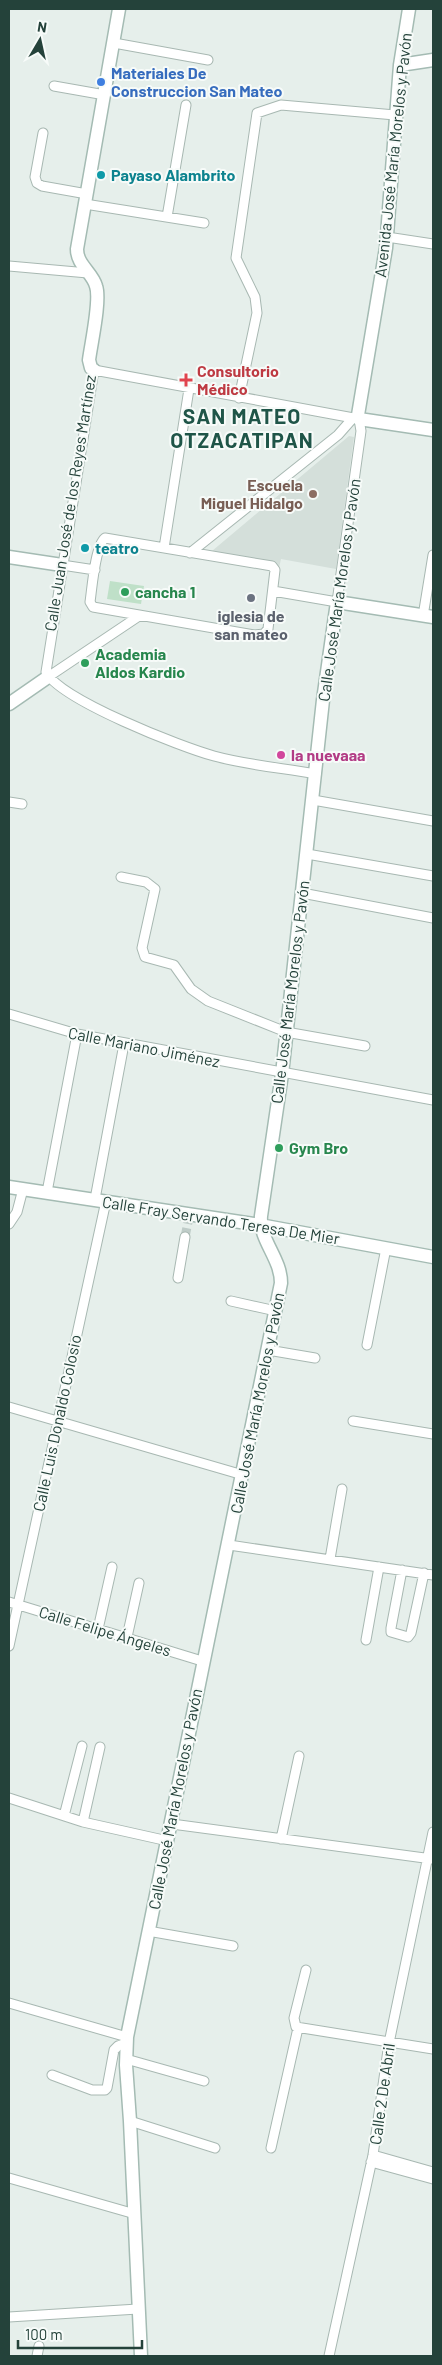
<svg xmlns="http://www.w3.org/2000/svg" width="442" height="2365" viewBox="0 0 442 2365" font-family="Barlow,sans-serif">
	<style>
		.built { fill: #d4dfda }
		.green { fill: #bfe0c8 }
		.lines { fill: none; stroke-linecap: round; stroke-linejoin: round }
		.street-tunnel { stroke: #bfccc8; stroke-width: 9; stroke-dasharray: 9 4.5; stroke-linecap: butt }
		.street-casing { stroke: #a8b8b2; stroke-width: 11 }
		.secondary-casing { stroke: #a4bbb3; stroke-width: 15 }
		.street { stroke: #fff; stroke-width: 9 }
		.secondary { stroke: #fff; stroke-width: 12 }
		.shop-dot { fill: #3f7fe0; stroke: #f7fbf9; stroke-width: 2 }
		.culture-dot { fill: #0f9aa8; stroke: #f7fbf9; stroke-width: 2 }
		.health-dot { fill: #e0444e; stroke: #f7fbf9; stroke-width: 2 }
		.education-dot { fill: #8d6e63; stroke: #f7fbf9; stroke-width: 2 }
		.leisure-dot { fill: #2e9e5b; stroke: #f7fbf9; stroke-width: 2 }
		.worship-dot { fill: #6b7280; stroke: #f7fbf9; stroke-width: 2 }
		.hotel-dot { fill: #d1479c; stroke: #f7fbf9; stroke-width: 2 }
		.labels { text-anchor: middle; stroke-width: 4; stroke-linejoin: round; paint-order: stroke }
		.shop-label { font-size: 16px; font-weight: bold; fill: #366cbe; stroke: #f7fbf9; text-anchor: start }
		.street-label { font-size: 16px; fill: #24423a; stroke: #f7fbf9 }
		.culture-label { font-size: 16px; font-weight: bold; fill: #0d838f; stroke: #f7fbf9; text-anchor: start }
		.health-label { font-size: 16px; font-weight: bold; fill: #be3a42; stroke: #f7fbf9; text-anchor: start }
		.education-label { font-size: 16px; font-weight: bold; fill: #785e54; stroke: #f7fbf9; text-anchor: end }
		.leisure-label { font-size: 16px; font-weight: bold; fill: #27864d; stroke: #f7fbf9; text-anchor: start }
		.worship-label { font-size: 16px; font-weight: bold; fill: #5b616d; stroke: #f7fbf9 }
		.hotel-label { font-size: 16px; font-weight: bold; fill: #b23c85; stroke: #f7fbf9; text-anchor: start }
		.district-label { font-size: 21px; font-weight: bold; letter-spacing: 1px; fill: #1f5548; stroke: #f7fbf9 }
	</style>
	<rect width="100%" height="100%" fill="#e6efeb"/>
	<path class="built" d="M349,436L354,437L336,569L281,559L279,568L211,559L212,551Z"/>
	<path class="green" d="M110,581L144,586L141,604L107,599Z"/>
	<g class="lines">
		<path class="street-tunnel" d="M185,1237L188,1222"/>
		<g class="street-casing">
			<path id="street" d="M114,43L208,60
				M54,86L105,95
				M43,133L35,177L37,183L42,186L87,194
				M85,204L204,223
				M167,217L186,105
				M387,237L433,244
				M9,266L88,273
				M239,398L257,313L255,297L236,258L257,113L281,105L395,115
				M105,538L272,566L275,570L268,629L264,634L254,635L93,607L90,602C92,589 95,546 105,538Z
				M164,548L189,389
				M190,553L338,435L353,418
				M62,565L95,570
				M273,591L337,602L361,431L359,419L94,370L46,672C61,700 181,747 214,756C247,765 282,768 316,774
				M423,616L433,555
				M48,677L139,616
				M313,800L433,821
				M9,802L22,804
				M307,854L433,876
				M121,877L146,882L155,889L142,948L145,957L174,965L191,989L208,1001L286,1032L365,1046
				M302,893L433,918
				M9,1014L77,1034L433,1100
				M47,1192L77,1034
				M95,1199L124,1044
				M9,1224L17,1212L23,1189
				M178,1278L185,1237
				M231,1301L276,1311
				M367,1345L386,1248
				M268,1350L315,1358
				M9,1407L243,1475
				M353,1421L433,1434
				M229,1545L433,1575
				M330,1559L342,1489
				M402,1570L391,1628V1632L408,1637L411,1633L424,1573
				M9,1602L202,1661
				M98,1629L112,1567
				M127,1637L139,1583
				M366,1640L379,1567
				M9,1646L106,1201
				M9,1798L83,1822L168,1841
				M64,1816L82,1746
				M83,1822L100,1747
				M172,1824L432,1859
				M281,1839L299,1756
				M148,1931L233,1946
				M306,1970L294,2018L296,2027L433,2049
				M9,2003L127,2037
				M126,2059L204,2081
				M52,2075L92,2090H105L107,2088L114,2050L118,2046L126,2043
				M130,2121L215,2148
				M271,2148L298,2028
				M373,2155L433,2172
				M371,2162L433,2179
				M9,2178L135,2214
				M9,2317L138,2309
				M37,2356L39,2346
				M329,2356L373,2155L389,2043L433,1832"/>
		</g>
		<g class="secondary-casing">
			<path id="secondary" d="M409,9L400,65L386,248L358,415L359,419L433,430
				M400,65L433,60
				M94,370L91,368L89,360C91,344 101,300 96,286C92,272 77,265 77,249L119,9
				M9,557L62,565
				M9,704L48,677
				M9,1187L260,1225L433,1257
				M141,2356L130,2121L126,2065L127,2037L281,1283C281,1258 259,1240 261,1216L282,1074L323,700L337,602L433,617"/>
		</g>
		<use href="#street" class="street"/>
		<use href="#secondary" class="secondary"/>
	</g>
	<circle class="shop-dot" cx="101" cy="82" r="5"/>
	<g class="culture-dot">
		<circle cx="101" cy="175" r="5"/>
		<circle cx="85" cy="548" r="5"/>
	</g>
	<path class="health-dot" d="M183.5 372.5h5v5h5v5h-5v5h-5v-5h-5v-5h5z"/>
	<circle class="education-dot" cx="313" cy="494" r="5"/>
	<g class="leisure-dot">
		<circle cx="125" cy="592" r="5"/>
		<circle cx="85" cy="663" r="5"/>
		<circle cx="279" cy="1148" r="5"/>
	</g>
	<circle class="worship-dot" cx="251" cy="598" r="5"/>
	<circle class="hotel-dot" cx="281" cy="755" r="5"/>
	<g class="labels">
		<g class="shop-label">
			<text x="111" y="79">Materiales De<tspan x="111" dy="18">Construccion San Mateo</tspan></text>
		</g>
		<g class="street-label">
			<text transform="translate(393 155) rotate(-84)" y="6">Avenida José María Morelos y Pavón</text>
			<text transform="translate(70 503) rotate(-81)" y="6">Calle Juan José de los Reyes Martínez</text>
			<text transform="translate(339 590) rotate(-82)" y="6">Calle José María Morelos y Pavón</text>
			<text transform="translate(290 992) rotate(-83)" y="6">Calle José María Morelos y Pavón</text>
			<text transform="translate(144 1047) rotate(11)" y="6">Calle Mariano Jiménez</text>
			<text transform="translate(221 1220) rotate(9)" y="6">Calle Fray Servando Teresa De Mier</text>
			<text transform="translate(257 1403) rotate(-79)" y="6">Calle José María Morelos y Pavón</text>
			<text transform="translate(57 1423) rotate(-78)" y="6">Calle Luis Donaldo Colosio</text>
			<text transform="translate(105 1631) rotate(17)" y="6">Calle Felipe Ángeles</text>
			<text transform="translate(175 1799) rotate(-79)" y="6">Calle José María Morelos y Pavón</text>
			<text transform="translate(382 2094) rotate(-82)" y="6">Calle 2 De Abril</text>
		</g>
		<g class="culture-label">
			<text x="111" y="181">Payaso Alambrito</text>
			<text x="95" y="554">teatro</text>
		</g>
		<g class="health-label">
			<text x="197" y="377">Consultorio<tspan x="197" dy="18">Médico</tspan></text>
		</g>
		<g class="education-label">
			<text x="303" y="491">Escuela<tspan x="303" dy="18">Miguel Hidalgo</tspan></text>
		</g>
		<g class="leisure-label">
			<text x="135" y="598">cancha 1</text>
			<text x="95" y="660">Academia<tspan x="95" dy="18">Aldos Kardio</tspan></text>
			<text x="289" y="1154">Gym Bro</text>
		</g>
		<g class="worship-label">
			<text x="251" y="622">iglesia de<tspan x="251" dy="18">san mateo</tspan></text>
		</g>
		<g class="hotel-label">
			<text x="291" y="761">la nuevaaa</text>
		</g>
		<g class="district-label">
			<text x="242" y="424">SAN MATEO<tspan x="242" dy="24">OTZACATIPAN</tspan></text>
		</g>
	</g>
	<rect width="442" height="2365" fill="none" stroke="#24423a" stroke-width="20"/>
	<g transform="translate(40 40) rotate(9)" stroke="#f7fbf9" stroke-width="4" paint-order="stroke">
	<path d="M0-4L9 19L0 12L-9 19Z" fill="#24423a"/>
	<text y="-8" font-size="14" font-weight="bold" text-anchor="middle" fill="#24423a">N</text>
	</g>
	<path d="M18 2340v8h124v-8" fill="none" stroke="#24423a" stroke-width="2.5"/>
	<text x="25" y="2340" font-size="15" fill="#24423a" stroke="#f7fbf9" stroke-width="4" paint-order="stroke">100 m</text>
</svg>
